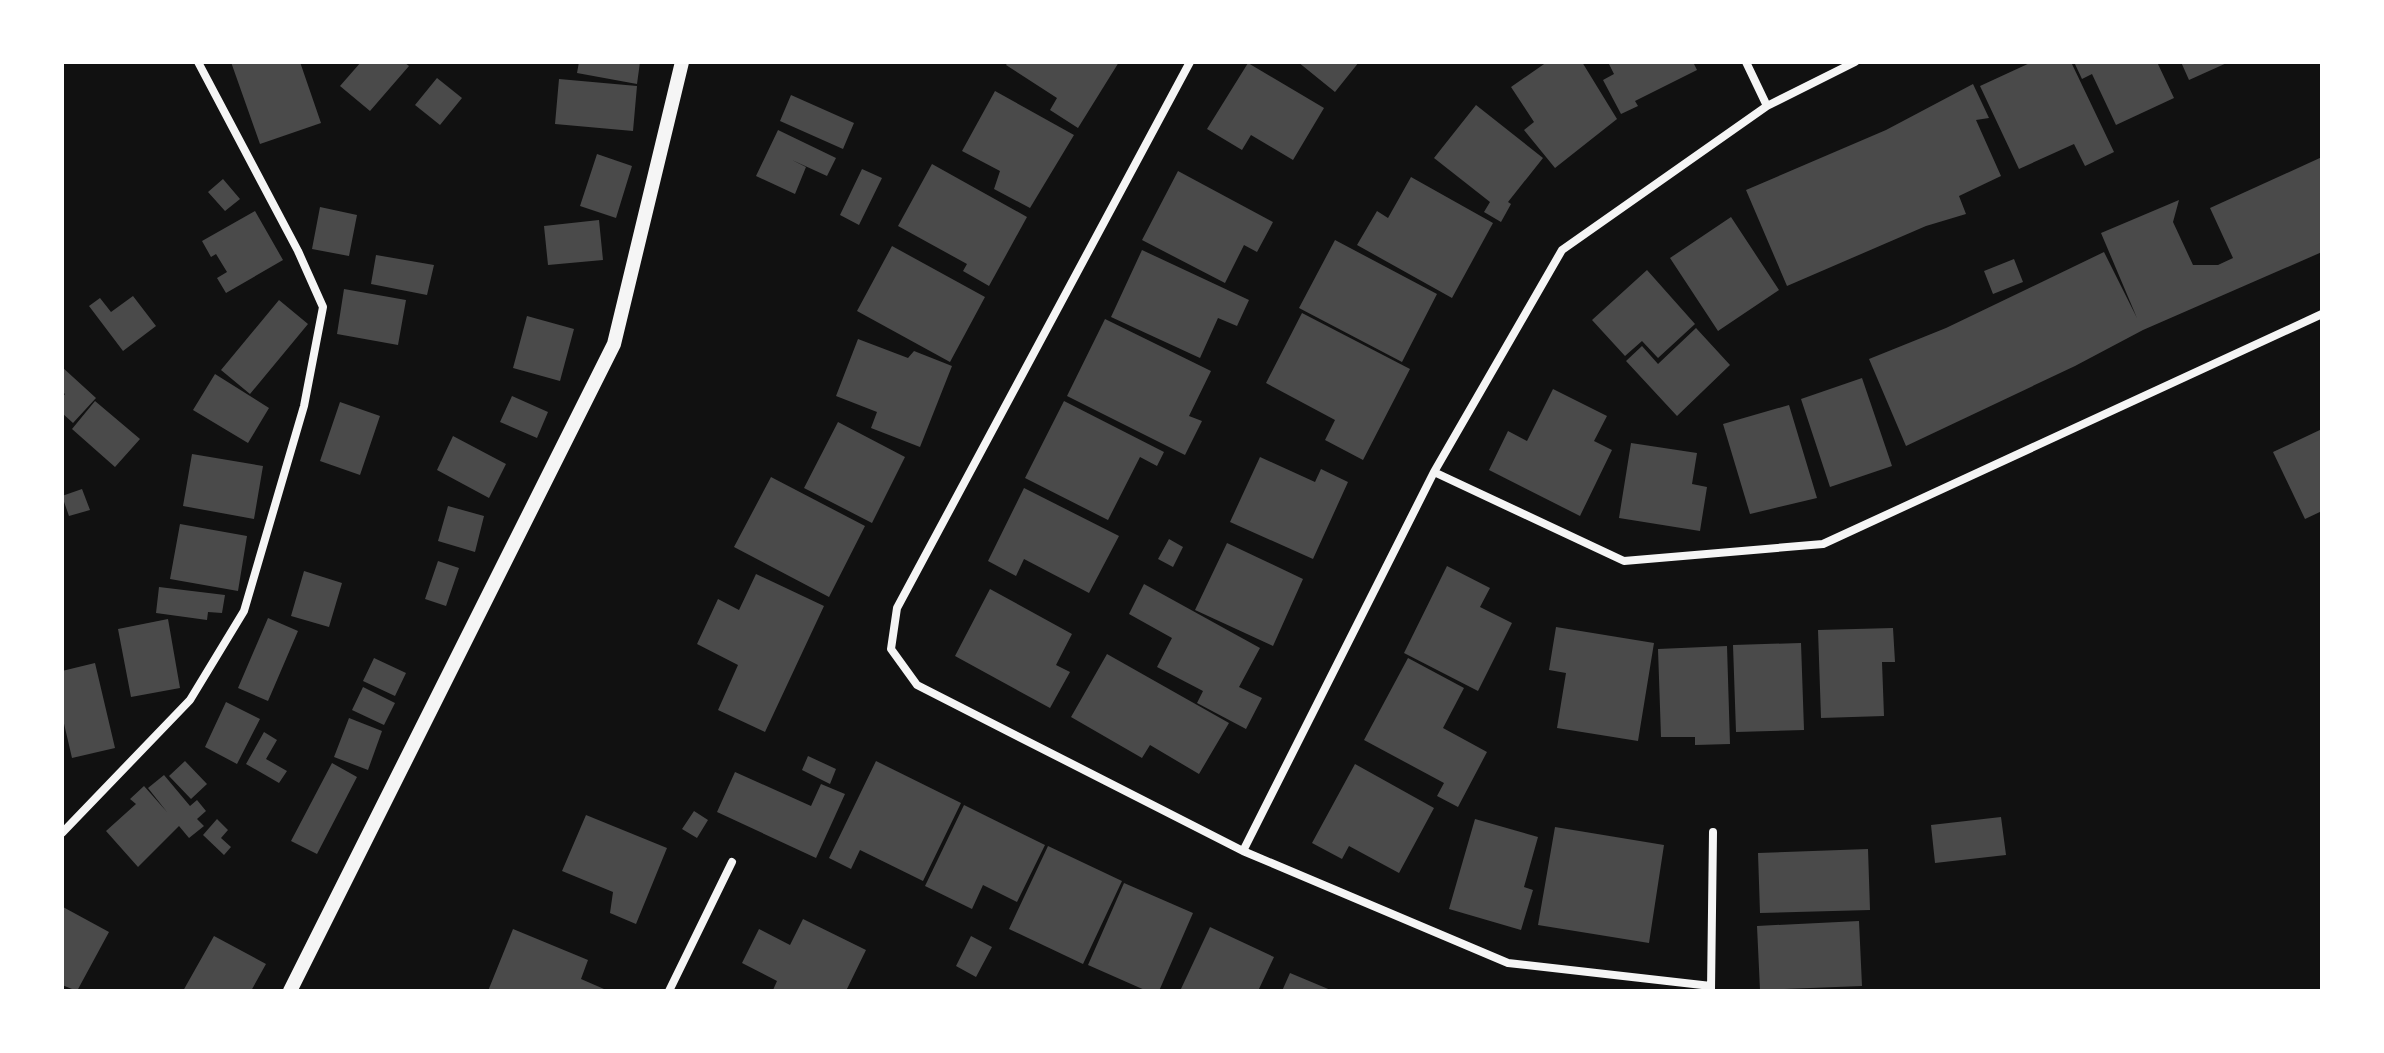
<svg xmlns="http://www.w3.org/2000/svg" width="2384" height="1053" viewBox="0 0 2384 1053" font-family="'Fira Sans',sans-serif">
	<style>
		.building { fill: #4a4a4a }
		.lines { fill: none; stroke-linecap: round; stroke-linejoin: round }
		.minor { stroke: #f5f5f5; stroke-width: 8 }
		.tertiary { stroke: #f5f5f5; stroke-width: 14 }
	</style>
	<rect width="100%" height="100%" fill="#111"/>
	<path class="building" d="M231,62H300L321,123L260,144Z
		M361,62H404L409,66L370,111L340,86Z
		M579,62H640L637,84L577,73Z
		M1008,62H1119L1078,128L1050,110L1057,98L1006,65Z
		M1298,62H1359L1335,92Z
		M1547,62H1582L1617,119L1555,168L1524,130L1534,122L1511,87Z
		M1608,62H1693L1697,70L1635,101L1638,106L1621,114L1603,80L1614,74Z
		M2032,62H2071L2114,152L2085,166L2074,144L2019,169L1980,86Z
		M2074,62H2157L2174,98L2116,125L2092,74L2082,79Z
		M2181,62H2229L2189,80Z
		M1248,63L1324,108L1293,160L1251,135L1242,150L1207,129Z
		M437,78L462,98L440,125L415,105Z
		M559,79L637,86L633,131L555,124Z
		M1973,84L1989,118L1976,120L2001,176L1959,196L1966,214L1926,226L1787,286L1746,190L1886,130Z
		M995,91L1074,135L1030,208L994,189L1000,171L962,151Z
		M791,95L854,123L843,149L780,121Z
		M1476,105L1543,158L1508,202L1511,204L1501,222L1484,212L1490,202L1434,158Z
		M778,130L836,158L827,176L792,160L806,167L795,194L756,176Z
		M597,154L632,166L616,218L580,206Z
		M2322,157V252L2143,330L2075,366L1906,446L1869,359L1946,328L2104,252L2137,318L2101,233L2179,200L2173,222L2193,265H2218L2233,258L2210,208Z
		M932,164L1027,217L989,286L963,271L967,264L898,226Z
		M862,169L882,178L859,225L840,215Z
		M1178,171L1273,222L1257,252L1244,245L1225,283L1142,240Z
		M1411,177L1493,223L1452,298L1357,245L1377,211L1388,218Z
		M223,179L240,199L225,211L208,192Z
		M320,207L357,215L349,256L312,249Z
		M255,211L283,260L226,293L217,278L227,272L216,254L211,257L202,241Z
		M1731,217L1779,290L1718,331L1670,258Z
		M599,220L603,260L548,265L544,226Z
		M1335,240L1437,294L1402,362L1299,308Z
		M892,246L985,297L950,362L857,311Z
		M1142,250L1249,300L1237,326L1218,318L1200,358L1111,317Z
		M376,255L434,265L427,295L371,284Z
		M2014,259L2023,282L1993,294L1984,271Z
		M1647,270L1695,324L1658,358L1642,341L1625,356L1592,320Z
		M344,289L406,300L398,345L337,334Z
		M133,296L156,326L123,351L89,306L100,298L111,312Z
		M279,300L308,324L250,394L221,370Z
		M1302,313L1410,369L1363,460L1325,440L1335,420L1266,383Z
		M527,316L574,329L560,381L513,368Z
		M1105,319L1211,371L1189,416L1202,421L1185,455L1067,396Z
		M1696,328L1730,365L1677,416L1626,361L1642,346L1658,364Z
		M858,339L908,358L914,351L952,366L920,447L871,428L877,412L836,396Z
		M62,367L96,398L73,423L62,413V398L65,394L62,392Z
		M215,374L269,408L248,443L193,410Z
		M1862,378L1892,466L1830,487L1801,399Z
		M1553,389L1607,416L1594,441L1612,450L1580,516L1489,470L1508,431L1527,441Z
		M512,396L548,412L537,438L500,422Z
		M95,401L140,439L115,467L72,429Z
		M1064,401L1164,452L1157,466L1140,457L1108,520L1025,478Z
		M340,402L380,416L360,475L320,461Z
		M1789,405L1817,498L1750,514L1723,424Z
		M838,422L905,457L872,523L804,488Z
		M2322,429V511L2305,519L2273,452Z
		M453,436L506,464L489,498L437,470Z
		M1631,443L1697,453L1692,484L1707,487L1700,531L1619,518Z
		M192,454L263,466L254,519L183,506Z
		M1260,457L1315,482L1321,469L1348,482L1313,559L1230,522Z
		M771,477L865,526L829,597L734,547Z
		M1024,488L1119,536L1089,593L1024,559L1016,576L988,561Z
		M82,489L90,510L69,516L62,496Z
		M448,506L484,516L475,552L438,541Z
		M180,524L247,536L238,591L170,579Z
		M1169,539L1183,547L1173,567L1158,559Z
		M1227,543L1303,579L1273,646L1195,610Z
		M438,561L459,568L446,606L425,599Z
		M1447,566L1490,588L1480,607L1512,623L1478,691L1404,653Z
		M304,571L342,583L329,627L291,616Z
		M756,574L824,606L765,732L718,710L738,665L697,644L718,599L739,610Z
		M1144,584L1260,648L1239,687L1262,698L1246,729L1197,703L1203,691L1157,667L1172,638L1129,614Z
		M159,587L225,595L222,613L208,612L207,620L156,613Z
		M990,589L1072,634L1056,665L1070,672L1050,708L955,656Z
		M268,618L298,631L268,701L238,688Z
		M168,619L180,688L131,697L118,629Z
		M1556,627L1654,643L1638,741L1557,728L1566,673L1549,670Z
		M1893,628L1895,662H1882L1884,716L1821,718L1818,630Z
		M1801,643L1804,730L1736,732L1733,645Z
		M1727,646L1730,744L1695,745V737H1661L1658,649Z
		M1107,654L1229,723L1199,774L1150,745L1142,758L1071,717Z
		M374,658L406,673L395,696L363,681Z
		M1408,658L1464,688L1443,728L1487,752L1458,807L1437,796L1444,783L1364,740Z
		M95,663L115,748L72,758L62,715V671Z
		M363,687L395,703L384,725L352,710Z
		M226,702L260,719L237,764L205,747Z
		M349,718L382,731L368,770L334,757Z
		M264,732L277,740L266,759L287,771L279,783L246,764Z
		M808,756L836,769L830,784L802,770Z
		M185,761L207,784L191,799L169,776Z
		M876,761L961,803L923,881L860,850L851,869L829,858Z
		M332,763L357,777L317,854L291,841Z
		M1355,764L1434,808L1399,873L1349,846L1342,859L1312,843Z
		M735,772L811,806L821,784L845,794L816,858L717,812Z
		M164,775L190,806L197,800L206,811L197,819L204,826L189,838L179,826L138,867L106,831L136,804L130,799L144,786L167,812L148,788Z
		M964,805L1045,845L1017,902L983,885L972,909L925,886Z
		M694,811L708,820L697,838L682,829Z
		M586,815L667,848L636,924L610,913L613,892L562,871Z
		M2001,817L2006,855L1935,863L1931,825Z
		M217,819L228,830L221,838L231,847L224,855L203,835Z
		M1475,819L1538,837L1524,887L1533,890L1521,930L1449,909Z
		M1555,827L1664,845L1649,943L1538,925Z
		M1048,846L1122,881L1083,964L1009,929Z
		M1868,849L1870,910L1760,913L1758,853Z
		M1124,883L1193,913L1159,991H1147L1088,965Z
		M63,907L109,932L77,991L62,985Z
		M803,919L866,950L846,991H776L773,990L777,981L742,963L759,929L790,945Z
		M1859,921L1862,986L1760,990L1757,926Z
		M1210,927L1274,957L1258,991H1180Z
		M513,929L588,960L581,979L604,989L603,991H488Z
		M214,936L266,964L251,991H183Z
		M971,936L992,947L976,977L956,966Z
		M1290,973L1333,991H1282Z"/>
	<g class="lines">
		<path class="minor" d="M1190,62L897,608L891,649L917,685L1243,851L1508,963L1711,986
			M1746,62L1767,106
			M1434,472L1624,561L1823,544L2322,314
			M62,833L190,700L244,611L304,406L323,307L298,251L198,62
			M1243,851L1434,472L1562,250L1767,106L1855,62
			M1711,990L1713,832
			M669,991L732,862"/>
		<path class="tertiary" d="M290,991L614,344L682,62"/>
	</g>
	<rect width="2384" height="1053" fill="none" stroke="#ffffff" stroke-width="128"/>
</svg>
